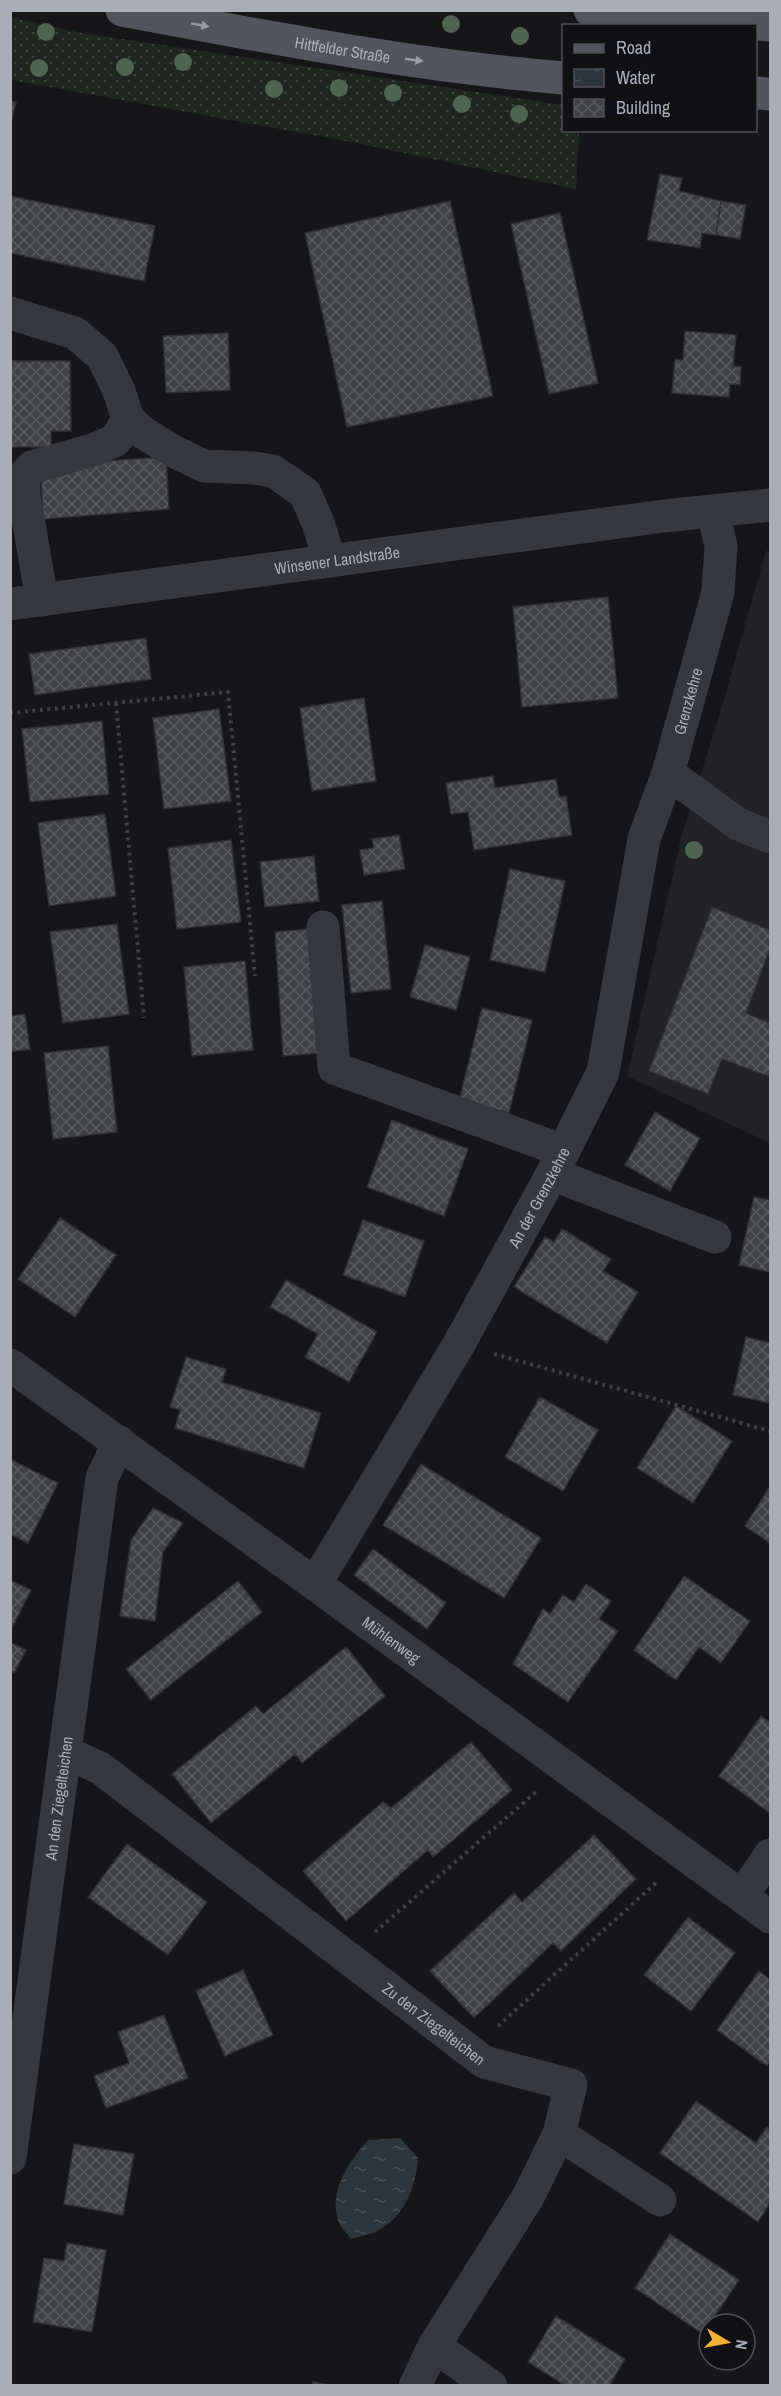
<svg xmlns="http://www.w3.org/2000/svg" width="781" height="2396" viewBox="0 0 781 2396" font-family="'Archivo Narrow',sans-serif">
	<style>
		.built { fill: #222225 }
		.grass { fill: url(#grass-dots) }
		.water { fill: url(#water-ripples) }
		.building { fill: url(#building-cross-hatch); stroke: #303034; stroke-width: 1.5 }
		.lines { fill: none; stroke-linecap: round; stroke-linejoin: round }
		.path { stroke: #3d3f44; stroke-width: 4; stroke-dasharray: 3 4.5; stroke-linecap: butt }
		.minor { stroke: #37383d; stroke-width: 33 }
		.major { stroke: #53555c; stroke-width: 33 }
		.tree { fill: #506452 }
		.oneway { fill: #979ba6 }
		.labels { text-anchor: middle; stroke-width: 6; stroke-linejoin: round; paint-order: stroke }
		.street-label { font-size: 16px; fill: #a8adb8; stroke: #111113 }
	</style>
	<defs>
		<pattern id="grass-dots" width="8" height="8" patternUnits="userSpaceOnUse" patternTransform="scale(1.5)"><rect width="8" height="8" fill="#1e261f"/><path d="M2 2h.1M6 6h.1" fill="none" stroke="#3c433d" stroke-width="1.8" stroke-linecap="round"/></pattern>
		<pattern id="water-ripples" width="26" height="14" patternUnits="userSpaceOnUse" patternTransform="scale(1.5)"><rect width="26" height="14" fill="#2c353c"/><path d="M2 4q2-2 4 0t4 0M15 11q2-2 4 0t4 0" fill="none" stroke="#485056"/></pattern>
		<pattern id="building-cross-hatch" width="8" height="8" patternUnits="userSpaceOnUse" patternTransform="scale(1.5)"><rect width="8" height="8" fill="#404145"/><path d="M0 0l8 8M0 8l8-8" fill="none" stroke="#595a5e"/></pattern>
	</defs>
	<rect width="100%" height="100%" fill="#161618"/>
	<path class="built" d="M770,550V1143L627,1076L682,834L720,713L766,551Z"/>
	<path class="grass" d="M10,17L82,33L563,105L564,130L579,131L576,189L357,143L11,80Z"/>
	<path class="water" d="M400,2138L418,2158C416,2186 405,2216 379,2230C371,2235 360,2236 351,2239C347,2233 340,2227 338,2220C329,2190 349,2162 368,2140Z"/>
	<path class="building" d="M10,101L16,102L10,128Z
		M660,174L682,178L679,191L721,201L716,235L702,233L700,248L647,240Z
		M10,196L155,226L144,281L10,253Z
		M450,201L493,396L347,427L305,233Z
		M721,201L746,205L740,239L716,235Z
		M560,213L598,383L549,394L511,224Z
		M685,331L736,335L733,366L741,367L740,385L730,384L729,397L672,393L675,359L683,360Z
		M228,333L230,390L166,393L163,336Z
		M10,361H70L71,431H51V447H10Z
		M166,457L169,509L43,519L41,478L58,464Z
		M608,597L618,698L522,707L513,607Z
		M146,638L151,679L35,695L29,654Z
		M364,698L376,781L312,791L300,708Z
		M219,709L231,801L164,809L153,718Z
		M102,721L109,794L30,802L22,729Z
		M493,776L495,788L556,779L559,797L566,796L572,835L474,850L468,812L451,814L446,783Z
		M105,814L116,896L49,906L38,823Z
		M399,835L405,869L364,875L360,850L374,848L372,839Z
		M231,840L241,922L177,929L168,848Z
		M314,856L319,901L265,907L260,862Z
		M510,869L565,881L545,972L490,960Z
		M382,901L391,989L351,993L342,905Z
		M712,907L770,930V949L746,1013L770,1023V1077L722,1059L708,1094L649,1071Z
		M117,924L129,1014L63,1023L50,932Z
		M310,929L320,1053L283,1056L275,932Z
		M425,945L470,957L456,1010L410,997Z
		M245,961L253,1050L192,1056L184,967Z
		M482,1008L532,1020L509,1113L459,1101Z
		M25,1014L30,1049L10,1052V1016Z
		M108,1046L117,1132L53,1139L44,1053Z
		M655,1112L700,1138L670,1191L625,1165Z
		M392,1120L468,1149L444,1216L367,1187Z
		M754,1197L770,1200V1272L739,1265Z
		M60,1218L116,1255L75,1317L18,1279Z
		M363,1220L424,1241L405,1297L343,1275Z
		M562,1229L611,1259L603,1271L638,1292L607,1343L514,1287L545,1237L554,1242Z
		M286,1280L377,1332L349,1382L305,1357L318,1334L270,1307Z
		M746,1337L770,1343V1403L733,1395Z
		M186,1357L226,1369L222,1382L321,1413L304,1468L175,1428L180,1410L170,1407Z
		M540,1397L598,1430L563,1491L505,1457Z
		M676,1406L732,1441L693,1503L637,1468Z
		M10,1459L58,1483L28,1543L10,1534Z
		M421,1464L541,1538L504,1598L383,1525Z
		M770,1486V1543L745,1526Z
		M153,1508L183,1523L163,1552L155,1621L120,1616L131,1540Z
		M373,1549L446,1603L427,1629L354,1575Z
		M684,1576L750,1621L721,1663L699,1647L676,1680L634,1650Z
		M10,1580L31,1590L10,1632Z
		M238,1581L262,1612L151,1700L126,1669Z
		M586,1584L611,1601L599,1619L618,1631L568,1702L513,1664L543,1609L550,1614L563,1595L574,1602Z
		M10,1642L26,1650L14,1673L10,1671Z
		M346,1647L385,1696L302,1763L295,1754L211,1823L172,1774L256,1706L263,1714Z
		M761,1716L770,1723V1813L719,1776Z
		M471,1742L512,1790L433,1857L428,1850L346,1921L303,1871L383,1802L391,1808Z
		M594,1835L636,1879L561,1951L553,1943L474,2018L430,1971L514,1893L522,1902Z
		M127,1844L207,1902L168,1955L88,1897Z
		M688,1917L735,1953L691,2011L644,1975Z
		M243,1970L273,2035L225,2056L196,1991Z
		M759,1971L770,1980V2061L767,2066L717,2030Z
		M164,2015L188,2078L106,2108L94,2076L129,2063L118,2032Z
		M696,2101L756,2143L767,2127L770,2129V2203L758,2222L660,2153Z
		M74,2144L134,2154L123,2215L64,2204Z
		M670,2234L739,2280L703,2334L635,2288Z
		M67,2243L106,2250L92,2332L33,2322L44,2258L64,2261Z
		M556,2316L625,2359L609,2386H566L528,2362Z
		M313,2382L336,2386H312Z"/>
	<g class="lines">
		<path class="path" d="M116,703L144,1018
			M10,713L228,692L255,976
			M494,1354L770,1431
			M375,1932L537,1791
			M498,2026L659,1880"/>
		<g class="minor">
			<path d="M10,313L75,333L102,356L119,391L128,419L142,432L173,451L204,466L254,468L273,471L305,493L318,523L330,561"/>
			<path d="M42,600L24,495V476L32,467L93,450L116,440L128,419"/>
			<path id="s1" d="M10,604L664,516L770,505"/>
			<path d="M668,773L738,824L770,837"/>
			<path d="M323,927L334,1068L564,1151"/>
			<path d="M552,1174L715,1237"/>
			<path id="s2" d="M10,1365L315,1584L770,1917"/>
			<path id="s3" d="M315,1584L459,1344L552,1174L603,1072L644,839L668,773L718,592L721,546L713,512"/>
			<path id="s4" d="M65,1752L100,1768L484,2062L571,2085L559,2134L528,2197L434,2346L415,2386"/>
			<path d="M742,1896L770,1855"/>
			<path d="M559,2134L660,2200"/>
			<path id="s5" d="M10,2158L102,1478L119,1442"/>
			<path d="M434,2346L491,2386"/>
		</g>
		<g class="major">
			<path id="s6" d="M122,10C268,37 415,66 564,78"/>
			<path d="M590,10L770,25"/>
			<path d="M756,93L770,94"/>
		</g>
	</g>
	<g class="tree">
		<circle cx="451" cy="24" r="9"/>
		<circle cx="46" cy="32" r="9"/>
		<circle cx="520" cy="36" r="9"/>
		<circle cx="183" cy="62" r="9"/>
		<circle cx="125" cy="67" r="9"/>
		<circle cx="39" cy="68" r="9"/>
		<circle cx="339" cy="88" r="9"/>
		<circle cx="274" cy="89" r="9"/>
		<circle cx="393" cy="93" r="9"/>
		<circle cx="462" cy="104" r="9"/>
		<circle cx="519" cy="114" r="9"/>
		<circle cx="694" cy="850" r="9"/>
	</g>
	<defs><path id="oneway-solid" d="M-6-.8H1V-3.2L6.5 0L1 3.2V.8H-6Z" transform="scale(1.5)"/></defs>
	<g class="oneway">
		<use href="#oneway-solid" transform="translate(200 25) rotate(10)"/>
		<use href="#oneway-solid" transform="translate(414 60) rotate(8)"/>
	</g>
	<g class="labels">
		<g class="street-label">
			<text dy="6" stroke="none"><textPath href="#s6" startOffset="224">Hittfelder Straße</textPath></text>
			<text dy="6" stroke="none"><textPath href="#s1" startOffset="330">Winsener Landstraße</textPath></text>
			<text dy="6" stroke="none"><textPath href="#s3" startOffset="969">Grenzkehre</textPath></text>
			<text dy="6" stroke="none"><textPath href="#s3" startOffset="447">An der Grenzkehre</textPath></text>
			<text dy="6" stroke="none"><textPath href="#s2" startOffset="470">Mühlenweg</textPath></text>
			<text dy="6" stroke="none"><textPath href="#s5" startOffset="363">An den Ziegelteichen</textPath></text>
			<text dy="6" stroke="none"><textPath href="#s4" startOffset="459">Zu den Ziegelteichen</textPath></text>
		</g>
	</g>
	<rect width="781" height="2396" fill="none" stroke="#a8adb8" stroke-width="24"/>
	<rect x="562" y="24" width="195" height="108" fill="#111113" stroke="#4d4f55" stroke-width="1.5"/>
	<rect x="574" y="44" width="30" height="9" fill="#53555c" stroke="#4d4f55" stroke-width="1.5"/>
	<text x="616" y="54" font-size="18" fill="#a8adb8">Road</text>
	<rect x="574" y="69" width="30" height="18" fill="url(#water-ripples)" stroke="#4d4f55" stroke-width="1.5"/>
	<text x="616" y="84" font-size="18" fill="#a8adb8">Water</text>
	<rect x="574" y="99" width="30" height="18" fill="url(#building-cross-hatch)" stroke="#4d4f55" stroke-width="1.5"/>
	<text x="616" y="114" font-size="18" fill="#a8adb8">Building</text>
	<g transform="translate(727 2342) rotate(100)"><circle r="28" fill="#111113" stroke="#4d4f55" stroke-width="1.5"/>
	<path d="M0-4.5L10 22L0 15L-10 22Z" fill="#f2b134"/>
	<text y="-9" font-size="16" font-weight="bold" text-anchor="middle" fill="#a8adb8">N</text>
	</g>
</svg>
